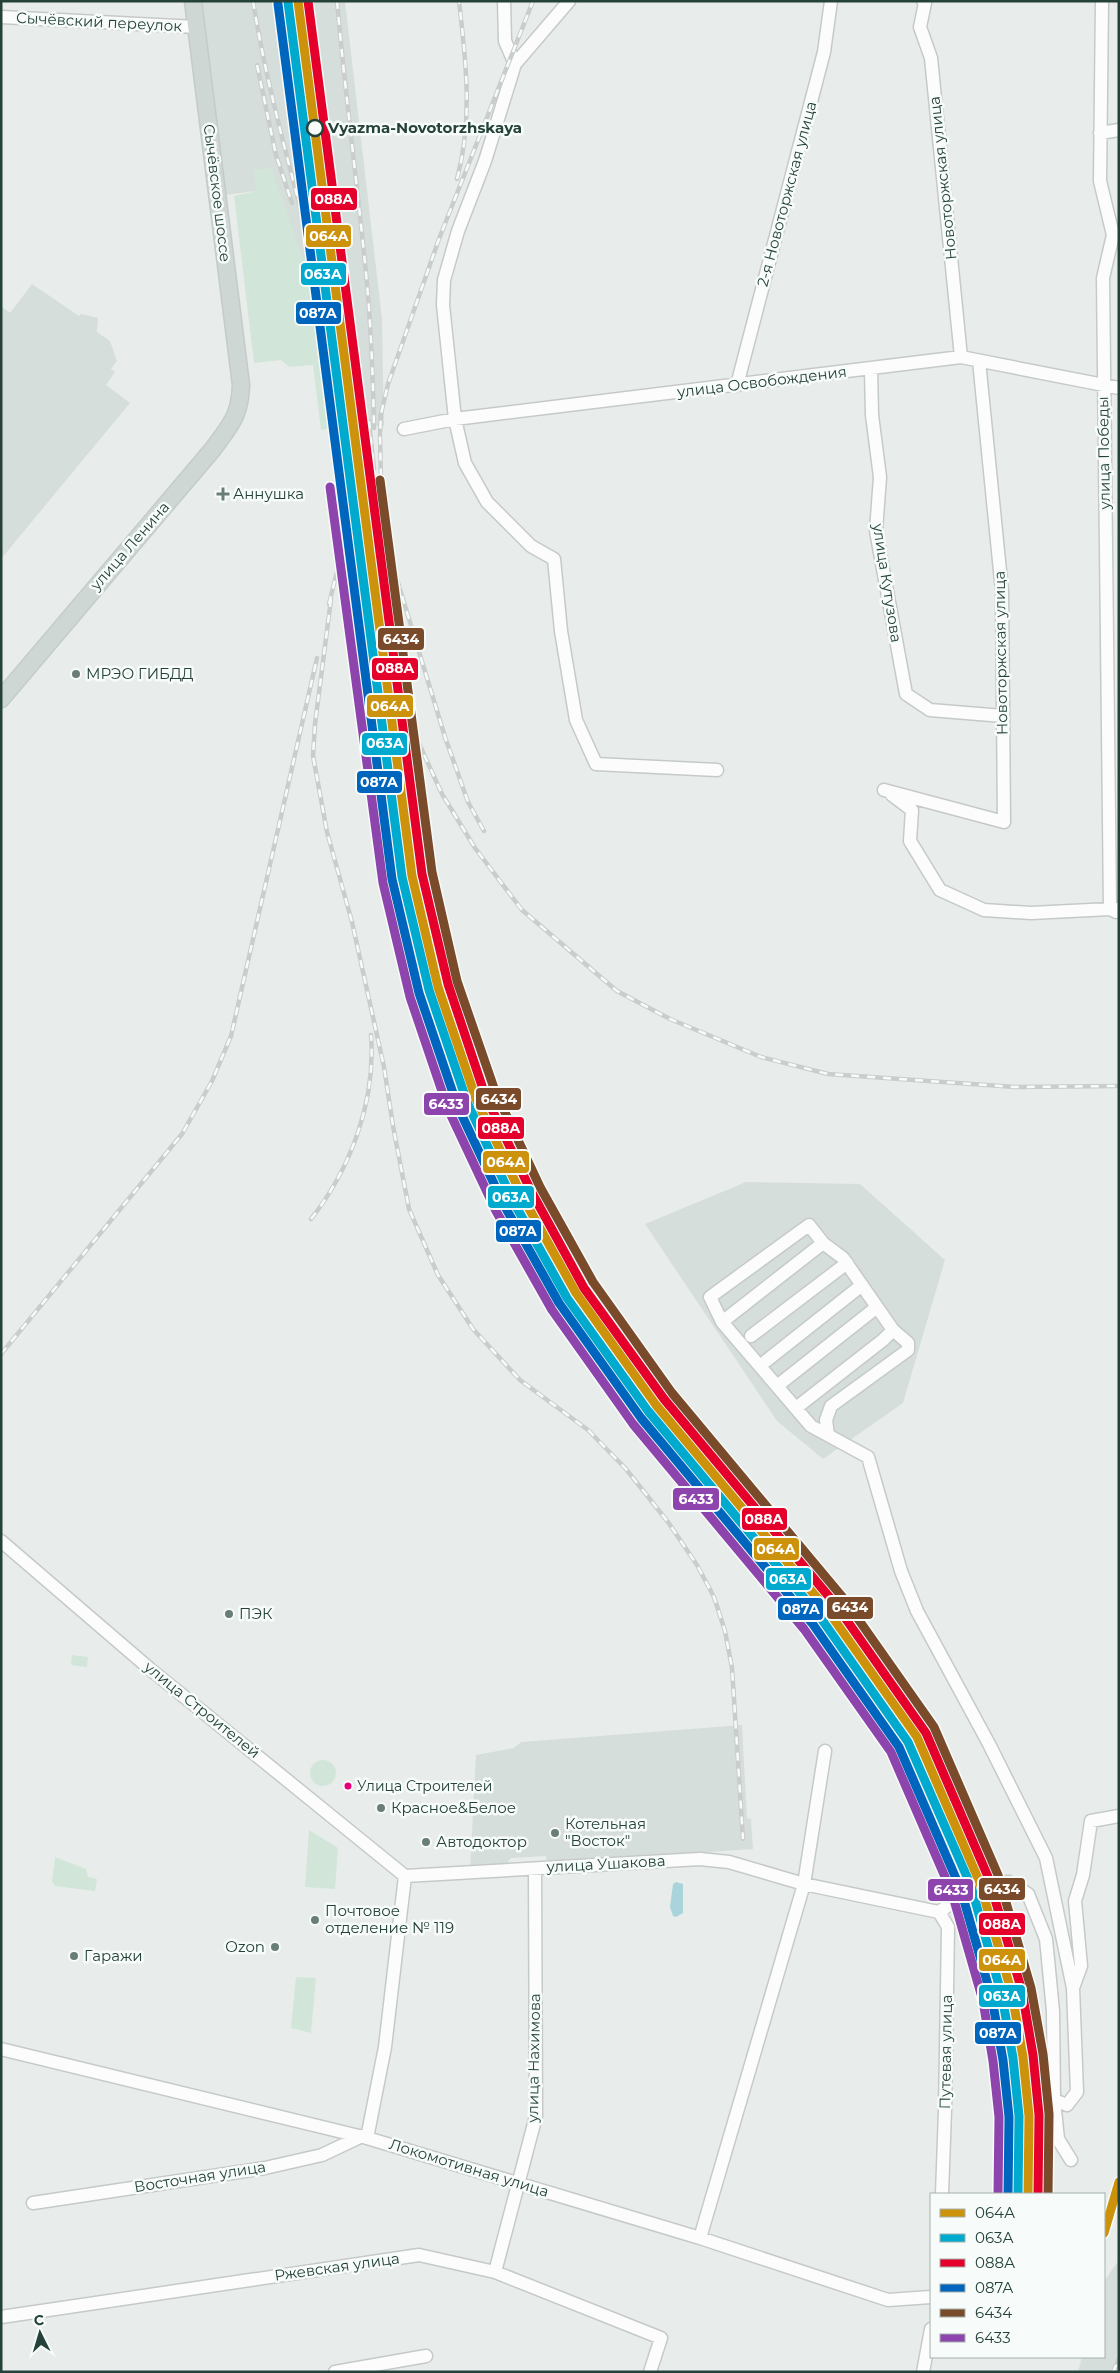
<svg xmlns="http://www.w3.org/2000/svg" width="1120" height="2373" viewBox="0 0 1120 2373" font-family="Montserrat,sans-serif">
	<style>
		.built { fill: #d6dedb }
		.green { fill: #d1e6d8 }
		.water { fill: #a9d4db }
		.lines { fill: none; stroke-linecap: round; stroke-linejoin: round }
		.minor-casing { stroke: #c5cac8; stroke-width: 15 }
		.major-casing { stroke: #c3ccc9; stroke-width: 19 }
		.minor { stroke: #fcfcfc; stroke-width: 12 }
		.major { stroke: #cfd7d5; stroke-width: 16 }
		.rail-casing { stroke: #c9cdcc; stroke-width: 4.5 }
		.rail { stroke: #f7fbf9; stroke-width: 2.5; stroke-dasharray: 8; stroke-linecap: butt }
		.rail-1-casing { stroke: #f7fbf9; stroke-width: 12 }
		.rail-2-casing { stroke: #f7fbf9; stroke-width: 12 }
		.rail-3-casing { stroke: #f7fbf9; stroke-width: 12 }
		.rail-4-casing { stroke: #f7fbf9; stroke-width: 12 }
		.rail-5-casing { stroke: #f7fbf9; stroke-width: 12 }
		.rail-6-casing { stroke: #f7fbf9; stroke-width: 12 }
		.rail-1 { stroke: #cd920c; stroke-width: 9 }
		.rail-2 { stroke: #00a9ce; stroke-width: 9 }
		.rail-3 { stroke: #e4002b; stroke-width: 9 }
		.rail-4 { stroke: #0065bd; stroke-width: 9 }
		.rail-5 { stroke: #7a4b2a; stroke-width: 9 }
		.rail-6 { stroke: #8e44ad; stroke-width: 9 }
		.stop-dot { fill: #f7fbf9; stroke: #24423a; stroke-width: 2.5 }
		.poi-dot { fill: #697e78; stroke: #f7fbf9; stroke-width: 2 }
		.bus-dot { fill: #e5007d; stroke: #f7fbf9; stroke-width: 2 }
		.labels { text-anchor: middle; stroke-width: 5; stroke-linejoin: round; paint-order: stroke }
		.bus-label { font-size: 14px; fill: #24423a; stroke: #f7fbf9; text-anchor: start }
		.street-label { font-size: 15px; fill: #24423a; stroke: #f7fbf9 }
		.stop-label { font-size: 15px; font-weight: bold; fill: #24423a; stroke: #f7fbf9; text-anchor: start }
		.poi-label { font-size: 15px; fill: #24423a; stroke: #f7fbf9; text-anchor: start }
		.line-badge { stroke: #f7fbf9; stroke-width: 2 }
		.badge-label { font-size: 14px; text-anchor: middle; font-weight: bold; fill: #fff }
	</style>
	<rect width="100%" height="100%" fill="#e8edeb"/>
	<path class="built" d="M199,1H345L382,319L384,426L337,427L331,371L256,191L225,195Z
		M32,284L79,316L81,314L98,318L97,332L110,341L117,361L111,369L115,372L106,385L130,403L1,559V306L10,313Z
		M746,1182L860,1184L945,1260L903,1403L823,1459L777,1421L645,1224Z
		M742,1725L747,1818L751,1819L753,1849L547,1863L546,1856L511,1858L504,1868L470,1871L476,1755L514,1748L521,1742Z
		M1119,2260V2372H1078L1082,2357H1104V2281Z"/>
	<path class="green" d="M271,168L312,286L331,371L337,427L321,430L313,365L289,367L281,360L254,363L234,196L256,191L254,170Z
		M72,1655L88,1657L87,1667L71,1665Z
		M310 1773a13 13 0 1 1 26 0a13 13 0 1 1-26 0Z
		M309,1830L338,1848L335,1889L305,1887Z
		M55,1857L86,1869L88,1877L97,1879L95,1891L55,1886L52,1881Z
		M296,1977L316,1978L311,2033L291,2028Z"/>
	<path class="water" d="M676,1882L683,1884V1913L676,1917L673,1916L670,1907L673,1884Z"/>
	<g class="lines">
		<g class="minor-casing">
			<path id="minor" d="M504,1L505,41L515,64L485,161L458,231L444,280L443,305L455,419L465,463L487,502L531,546L554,559L561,631L576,720L596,764L717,770
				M923,1L925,3L920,27L931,58L961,357
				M1102,1L1100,181L1113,235L1103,278L1110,909H1119
				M1,17L197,27
				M515,64L569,1
				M1100,133L1119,130
				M871,369L872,415L880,477L876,531L906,694L930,710L1003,716
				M737,385L824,52L831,1
				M404,429L455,419L961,357L1119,388
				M884,790L1004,822L1002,591L979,361
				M892,795L912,810L910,841L940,890L984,910L1031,913L1110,909L1116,912
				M722,1322L823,1243
				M751,1336L847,1263
				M766,1361L862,1285
				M777,1386L877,1307
				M796,1408L883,1340L893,1330L843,1258L823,1243L809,1225L710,1297L722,1322L811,1426L868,1457L901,1571L917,1611L989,1744L1046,1858L1073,1988L1077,2092L1067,2105L1054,2100L1053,2011L1046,1939L1028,1894L1009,1882L980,1883L939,1912
				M828,1435L826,1420L831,1406L908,1350V1343L893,1330
				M1,1541L150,1669L405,1876
				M405,1876L700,1859L729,1862L804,1884L939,1912
				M939,1912L948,1927L945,2111L942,2194
				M1073,1988L1081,1966L1075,1901L1083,1875L1091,1821L1119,1816
				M1,2049L367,2138L700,2238L888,2300L931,2297
				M1054,2100L1058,2139L1071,2160
				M367,2138L385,2047L405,1876
				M33,2203L265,2168L322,2155L362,2136
				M700,2238L804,1884L825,1751
				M495,2272L536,2116L535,1869
				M1,2317L419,2255L495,2272L661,2338L650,2372
				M335,2372L426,2356
				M923,2372L931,2329"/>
		</g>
		<g class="major-casing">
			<path id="major" d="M1,699L213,449C231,424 240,416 241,385L193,1"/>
		</g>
		<use href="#minor" class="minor"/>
		<use href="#major" class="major"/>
		<g class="rail-casing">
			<path id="rail" d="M253,1C273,126 315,245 338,369
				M337,1C345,92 357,182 366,273C371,325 373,376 374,428
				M257,65L276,155L292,203
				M457,179C473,120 466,61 459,1
				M369,421L374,469
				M361,491L396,674L411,726L442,794L475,848L522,910L617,991L670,1019L761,1057L828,1074L1015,1087L1119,1086
				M388,550L445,737L468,802L484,831
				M390,556L381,483L380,435L381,414L388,384L439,239L533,1
				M331,599L315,724L313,756L327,832L352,922L384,1067L393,1126L409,1209L438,1275L473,1329L520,1380L588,1430L626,1469L668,1522L697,1565L714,1597L725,1631L732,1668L743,1839
				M329,604C337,570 348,535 350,499C352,458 344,417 339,377
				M311,1219C351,1168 376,1101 371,1035
				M1,1354L182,1134L212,1081L231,1036L317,658
				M1113,2372L1119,2359"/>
		</g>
		<use href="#rail" class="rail"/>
		<g class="rail-1-casing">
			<path id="rail-1" d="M298,1L412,876L438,987L476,1099L522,1196L576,1293L656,1405L828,1611L917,1737L980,1883L1012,1994L1023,2057L1029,2116L1028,2194
				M1104,2233L1119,2182"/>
		</g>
		<g class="rail-2-casing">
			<path id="rail-2" d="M288,2L402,877L429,990L467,1102L513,1201L567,1298L648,1411L820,1617L908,1742L971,1886L1002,1996L1013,2058L1019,2116L1018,2194"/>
		</g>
		<g class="rail-3-casing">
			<path id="rail-3" d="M308,1L422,874L448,984L485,1095L531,1191L584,1288L664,1399L836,1605L926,1733L989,1879L1022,1991L1033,2055L1039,2115L1038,2194"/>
		</g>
		<g class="rail-4-casing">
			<path id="rail-4" d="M278,4L392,879L419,993L457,1105L504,1205L559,1303L641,1418L812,1623L899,1747L961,1890L992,1999L1003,2060L1009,2117L1008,2194"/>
		</g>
		<g class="rail-5-casing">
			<path id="rail-5" d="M380,480L432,872L457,981L495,1091L540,1187L593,1282L672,1393L844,1599L934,1727L998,1875L1031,1988L1043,2054L1049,2114L1048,2194"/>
		</g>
		<g class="rail-6-casing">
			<path id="rail-6" d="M330,487L383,883L410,997L448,1109L496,1211L552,1310L633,1424L804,1629L891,1752L952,1893L983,2001L993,2061L999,2117L998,2194"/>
		</g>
		<use href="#rail-1" class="rail-1"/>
		<use href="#rail-2" class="rail-2"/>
		<use href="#rail-3" class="rail-3"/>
		<use href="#rail-4" class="rail-4"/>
		<use href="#rail-5" class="rail-5"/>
		<use href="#rail-6" class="rail-6"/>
	</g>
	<circle class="stop-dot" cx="315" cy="128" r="8"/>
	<g class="poi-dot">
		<path d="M220.5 486.5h5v5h5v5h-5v5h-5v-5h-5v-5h5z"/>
		<circle cx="76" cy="674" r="5"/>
		<circle cx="229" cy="1614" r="5"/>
		<circle cx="381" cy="1808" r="5"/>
		<circle cx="555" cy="1833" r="5"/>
		<circle cx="426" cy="1842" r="5"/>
		<circle cx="315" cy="1920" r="5"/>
		<circle cx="275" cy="1947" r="5"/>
		<circle cx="74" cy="1956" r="5"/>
	</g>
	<circle class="bus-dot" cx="348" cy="1786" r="4.5"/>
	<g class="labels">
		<g class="bus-label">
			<text x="357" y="1791">Улица Строителей</text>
		</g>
		<g class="street-label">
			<text transform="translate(99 22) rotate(3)" y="5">Сычёвский переулок</text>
			<text transform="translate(943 178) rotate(-96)" y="5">Новоторжская улица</text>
			<text transform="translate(217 193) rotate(83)" y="5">Сычёвское шоссе</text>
			<text transform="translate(787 194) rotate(-75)" y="5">2-я Новоторжская улица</text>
			<text transform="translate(762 382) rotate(-7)" y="5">улица Освобождения</text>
			<text transform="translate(1104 453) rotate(-91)" y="5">улица Победы</text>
			<text transform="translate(130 546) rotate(-49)" y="5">улица Ленина</text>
			<text transform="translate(887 583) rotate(81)" y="5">улица Кутузова</text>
			<text transform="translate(1001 653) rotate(-91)" y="5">Новоторжская улица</text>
			<text transform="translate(202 1710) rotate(39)" y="5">улица Строителей</text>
			<text transform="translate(606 1864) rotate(-3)" y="5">улица Ушакова</text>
			<text transform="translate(946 2052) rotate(-89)" y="5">Путевая улица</text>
			<text transform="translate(534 2058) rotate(-89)" y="5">улица Нахимова</text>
			<text transform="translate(469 2168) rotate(17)" y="5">Локомотивная улица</text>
			<text transform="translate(200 2177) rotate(-9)" y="5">Восточная улица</text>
			<text transform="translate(337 2267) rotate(-8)" y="5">Ржевская улица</text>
		</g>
		<g class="stop-label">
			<text x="328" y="133">Vyazma-Novotorzhskaya</text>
		</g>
		<g class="poi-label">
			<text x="233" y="499">Аннушка</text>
			<text x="86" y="679">МРЭО ГИБДД</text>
			<text x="239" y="1619">ПЭК</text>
			<text x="391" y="1813">Красное&amp;Белое</text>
			<text x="565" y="1829">Котельная<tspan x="565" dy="17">"Восток"</tspan></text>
			<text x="436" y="1847">Автодоктор</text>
			<text x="325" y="1916">Почтовое<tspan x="325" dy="17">отделение № 119</tspan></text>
			<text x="265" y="1952" text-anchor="end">Ozon</text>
			<text x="84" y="1961">Гаражи</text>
		</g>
	</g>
	<g class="line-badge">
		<rect x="310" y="187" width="48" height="24" rx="5" fill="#e4002b"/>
		<rect x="305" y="224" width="47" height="24" rx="5" fill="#cd920c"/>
		<rect x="300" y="262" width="47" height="24" rx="5" fill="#00a9ce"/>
		<rect x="295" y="301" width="47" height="24" rx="5" fill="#0065bd"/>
		<rect x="377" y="627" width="48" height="24" rx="5" fill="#7a4b2a"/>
		<rect x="371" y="657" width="48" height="24" rx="5" fill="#e4002b"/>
		<rect x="366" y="694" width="48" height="24" rx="5" fill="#cd920c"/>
		<rect x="361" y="732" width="47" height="24" rx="5" fill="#00a9ce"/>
		<rect x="356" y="770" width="47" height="24" rx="5" fill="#0065bd"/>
		<rect x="475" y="1087" width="47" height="24" rx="5" fill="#7a4b2a"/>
		<rect x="423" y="1092" width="47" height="24" rx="5" fill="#8e44ad"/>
		<rect x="477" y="1116" width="48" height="24" rx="5" fill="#e4002b"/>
		<rect x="482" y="1150" width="48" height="24" rx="5" fill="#cd920c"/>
		<rect x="487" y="1185" width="48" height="24" rx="5" fill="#00a9ce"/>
		<rect x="495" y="1219" width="47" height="24" rx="5" fill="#0065bd"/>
		<rect x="672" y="1487" width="48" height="24" rx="5" fill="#8e44ad"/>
		<rect x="741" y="1507" width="47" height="24" rx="5" fill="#e4002b"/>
		<rect x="753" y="1537" width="47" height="24" rx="5" fill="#cd920c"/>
		<rect x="765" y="1567" width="47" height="24" rx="5" fill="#00a9ce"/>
		<rect x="826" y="1596" width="48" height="24" rx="5" fill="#7a4b2a"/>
		<rect x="777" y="1597" width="47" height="24" rx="5" fill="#0065bd"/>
		<rect x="978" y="1877" width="48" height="24" rx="5" fill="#7a4b2a"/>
		<rect x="927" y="1878" width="47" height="24" rx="5" fill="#8e44ad"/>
		<rect x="978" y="1912" width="48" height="24" rx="5" fill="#e4002b"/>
		<rect x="978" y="1948" width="48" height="24" rx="5" fill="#cd920c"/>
		<rect x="978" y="1984" width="48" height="24" rx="5" fill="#00a9ce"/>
		<rect x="974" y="2021" width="48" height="24" rx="5" fill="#0065bd"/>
	</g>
	<g class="badge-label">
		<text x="334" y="204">088А</text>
		<text x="329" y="241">064А</text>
		<text x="323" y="279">063А</text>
		<text x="318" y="318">087А</text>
		<text x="401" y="644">6434</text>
		<text x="395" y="673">088А</text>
		<text x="390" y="711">064А</text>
		<text x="385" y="748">063А</text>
		<text x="379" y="787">087А</text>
		<text x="499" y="1104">6434</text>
		<text x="446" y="1109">6433</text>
		<text x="501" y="1133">088А</text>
		<text x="506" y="1167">064А</text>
		<text x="511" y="1202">063А</text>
		<text x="518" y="1236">087А</text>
		<text x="696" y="1504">6433</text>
		<text x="764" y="1524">088А</text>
		<text x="776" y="1554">064А</text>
		<text x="788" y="1584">063А</text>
		<text x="850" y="1612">6434</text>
		<text x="801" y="1614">087А</text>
		<text x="1002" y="1894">6434</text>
		<text x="951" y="1895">6433</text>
		<text x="1002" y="1929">088А</text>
		<text x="1002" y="1965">064А</text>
		<text x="1002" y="2001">063А</text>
		<text x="998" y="2038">087А</text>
	</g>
	<rect width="1120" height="2373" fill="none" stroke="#24423a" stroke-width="5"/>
	<rect x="930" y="2193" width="175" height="165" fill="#f7fbf9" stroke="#a3b1ad"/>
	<rect x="940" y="2209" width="25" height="8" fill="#cd920c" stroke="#a3b1ad"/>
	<text x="975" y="2218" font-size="15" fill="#24423a">064А</text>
	<rect x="940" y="2234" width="25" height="8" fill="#00a9ce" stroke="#a3b1ad"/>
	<text x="975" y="2243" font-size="15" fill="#24423a">063А</text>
	<rect x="940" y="2259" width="25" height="8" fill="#e4002b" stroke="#a3b1ad"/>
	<text x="975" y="2268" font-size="15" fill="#24423a">088А</text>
	<rect x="940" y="2284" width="25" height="8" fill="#0065bd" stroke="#a3b1ad"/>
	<text x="975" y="2293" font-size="15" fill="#24423a">087А</text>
	<rect x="940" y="2309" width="25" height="8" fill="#7a4b2a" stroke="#a3b1ad"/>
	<text x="975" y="2318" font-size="15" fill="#24423a">6434</text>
	<rect x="940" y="2334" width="25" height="8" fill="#8e44ad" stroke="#a3b1ad"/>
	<text x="975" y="2343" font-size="15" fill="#24423a">6433</text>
	<g transform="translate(40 2333) rotate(355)" stroke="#f7fbf9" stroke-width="4" paint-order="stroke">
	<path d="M0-4L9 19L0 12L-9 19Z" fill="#24423a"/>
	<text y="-8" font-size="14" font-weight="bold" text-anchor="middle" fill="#24423a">С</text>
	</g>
</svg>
